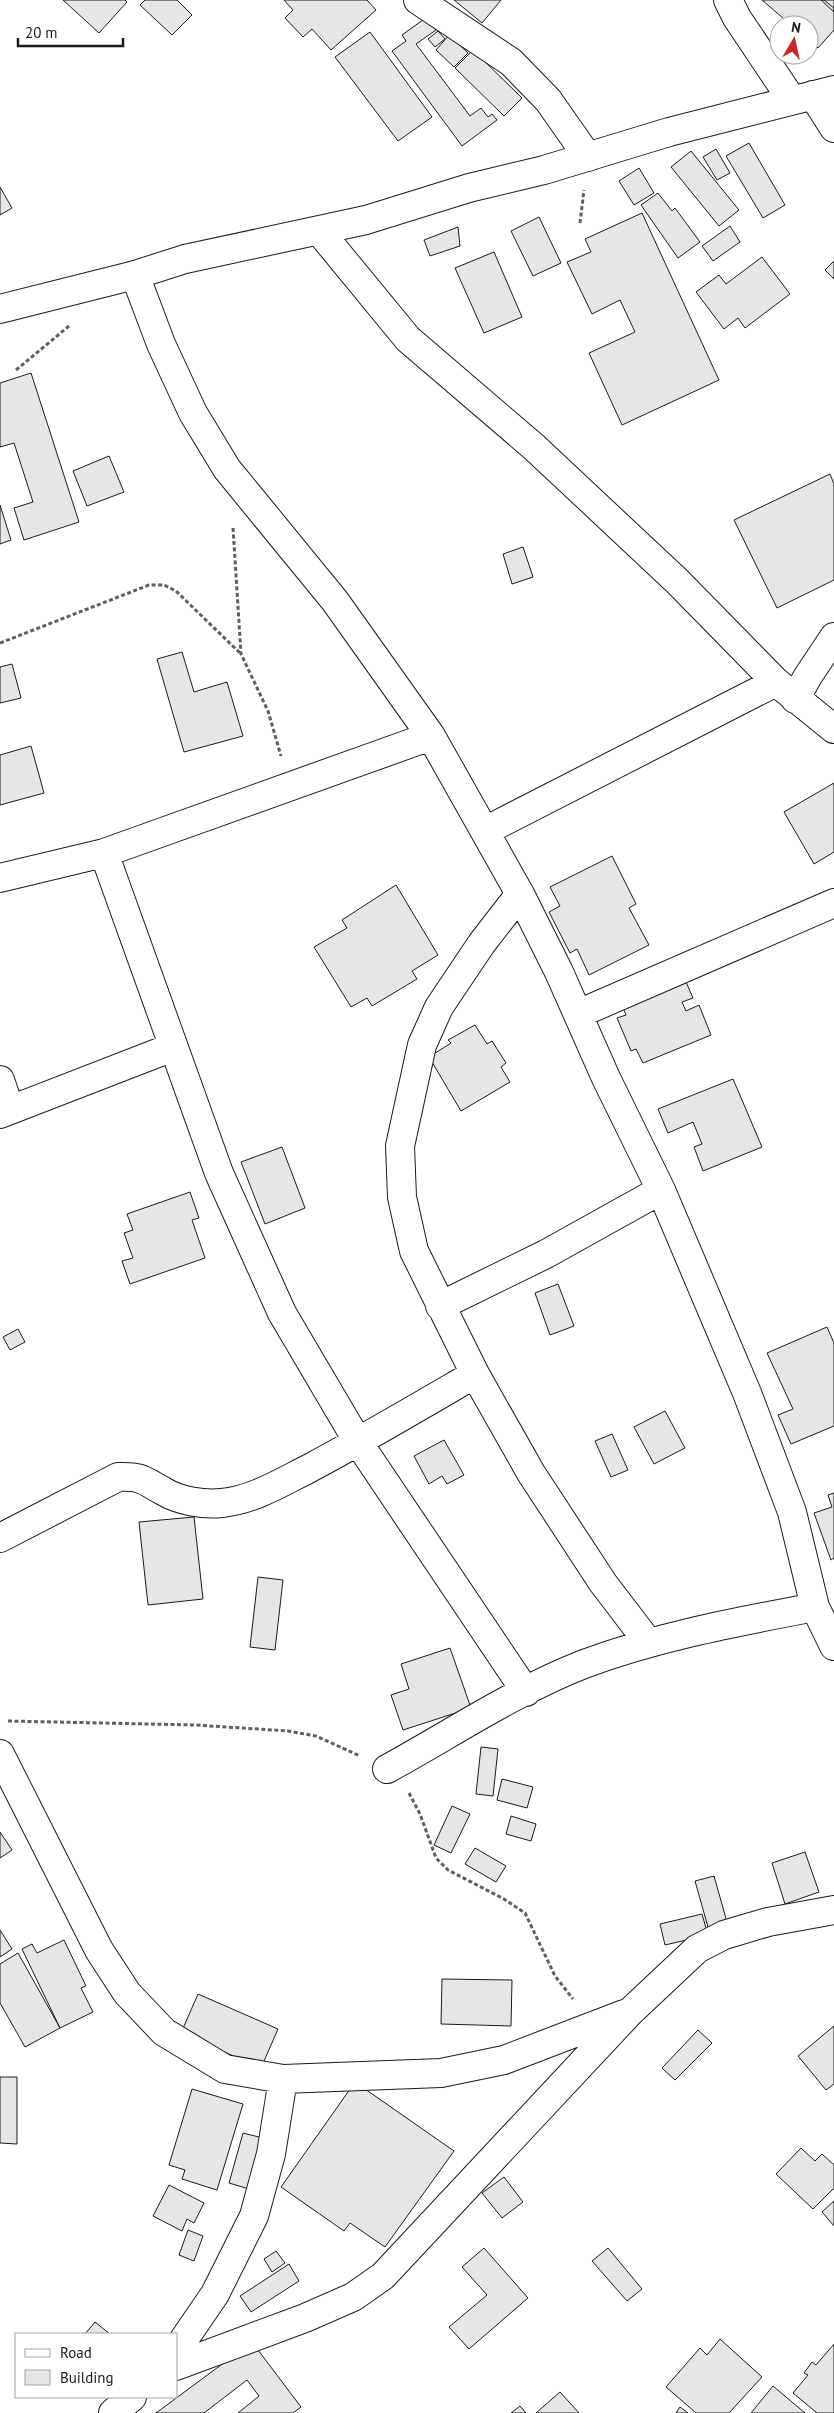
<svg xmlns="http://www.w3.org/2000/svg" width="834" height="2413" viewBox="0 0 834 2413" font-family="'PT Sans',sans-serif">
	<style>
		.building { fill: #e6e6e6; stroke: #1a1a1a }
		.lines { fill: none; stroke-linecap: round; stroke-linejoin: round }
		.minor-casing { stroke: #1a1a1a; stroke-width: 30 }
		.tertiary-casing { stroke: #1a1a1a; stroke-width: 30 }
		.path { stroke: #5f5f5f; stroke-width: 3; stroke-dasharray: 4 2.5; stroke-linecap: butt }
		.minor { stroke: #fff; stroke-width: 28 }
		.tertiary { stroke: #fff; stroke-width: 28 }
	</style>
	<rect width="100%" height="100%" fill="#fff"/>
	<path class="building" d="M63,0H125L127,2L99,33Z
		M145,0H177L192,15L172,35L140,5Z
		M284,0H367L376,10L331,50L312,29L303,37L285,18L293,10Z
		M454,0H501L482,23Z
		M762,0H824L834,8V30L818,48L809,40V25H791Z
		M821,0H834V12Z
		M427,17L436,30L416,44L470,116L481,108L488,117L492,114L497,120L462,146L392,51L406,41L402,35Z
		M438,31L445,39L435,47L428,39Z
		M370,32L432,117L398,141L335,57Z
		M449,35L468,53L454,67L436,50Z
		M473,50L522,98L504,116L455,68Z
		M749,143L785,205L763,218L726,156Z
		M716,149L730,173L717,180L703,157Z
		M691,151L739,210L719,226L671,167Z
		M639,168L654,193L634,205L619,181Z
		M0,187L12,208L0,215Z
		M658,193L672,211L675,208L700,242L678,258L641,205Z
		M642,213L719,380L622,425L589,353L635,332L620,300L592,314L567,262L591,252L585,239Z
		M539,217L561,263L533,276L511,231Z
		M730,226L740,242L713,261L702,246Z
		M458,227L460,246L430,256L424,240Z
		M494,252L522,317L484,333L455,268Z
		M762,257L790,294L745,328L738,318L724,329L696,292L719,275L726,284Z
		M834,261V279L825,270Z
		M31,373L79,522L24,540L14,508L33,502L14,443L0,447V383Z
		M109,456L124,492L87,506L73,471Z
		M830,474L834,484V580L777,608L734,520Z
		M0,505L11,540L0,544Z
		M523,547L533,577L512,584L503,554Z
		M182,652L194,692L227,682L243,736L184,752L157,659Z
		M12,664L21,698L0,703V667Z
		M31,746L44,793L0,805V755Z
		M834,783V852L814,864L784,812Z
		M612,856L636,904L629,908L649,945L589,975L577,949L570,953L549,912L560,906L550,887Z
		M396,885L438,955L412,971L417,979L372,1006L367,998L351,1007L314,947L347,928L342,920Z
		M683,975L693,998L682,1002L686,1011L699,1005L711,1035L643,1063L636,1049L631,1051L617,1018L626,1015L620,1001Z
		M475,1025L487,1044L492,1041L506,1063L501,1067L510,1082L461,1111L429,1057L451,1043L448,1040Z
		M733,1079L762,1147L703,1171L694,1147L702,1144L693,1122L668,1133L658,1109Z
		M282,1147L305,1208L265,1224L241,1162Z
		M190,1192L199,1218L192,1220L205,1258L130,1284L122,1261L133,1258L124,1233L133,1230L127,1214Z
		M558,1284L574,1326L550,1335L535,1293Z
		M827,1327L834,1343V1426L791,1444L778,1415L793,1409L767,1353Z
		M18,1329L25,1342L10,1350L3,1337Z
		M665,1411L685,1448L654,1464L634,1427Z
		M612,1434L628,1470L611,1477L595,1441Z
		M444,1440L464,1475L447,1484L442,1476L429,1484L414,1456Z
		M834,1493V1558L831,1560L814,1513L832,1507L828,1495Z
		M194,1517L203,1599L148,1605L139,1522Z
		M258,1577L283,1580L275,1650L250,1647Z
		M450,1648L471,1708L403,1730L391,1695L409,1689L401,1664Z
		M481,1747L498,1749L493,1796L476,1794Z
		M502,1779L533,1787L527,1808L497,1800Z
		M452,1806L470,1814L451,1853L434,1845Z
		M511,1816L536,1824L531,1841L506,1834Z
		M0,1832L12,1850L0,1858Z
		M475,1848L506,1866L496,1882L465,1864Z
		M805,1852L819,1892L785,1904L772,1863Z
		M714,1876L727,1922L708,1927L695,1881Z
		M702,1914L708,1935L665,1945L660,1924Z
		M0,1930L12,1949L0,1957Z
		M64,1940L86,1986L81,1988L93,2012L60,2028L22,1949L32,1944L37,1953Z
		M18,1953L60,2028L25,2047L0,2003V1964Z
		M442,1979L512,1980L511,2026L441,2024Z
		M198,1994L278,2029L261,2068L181,2033Z
		M834,2026V2084L826,2090L798,2056Z
		M698,2030L712,2043L675,2080L662,2068Z
		M0,2077H17V2144L0,2143Z
		M355,2082L454,2151L385,2247L350,2223L344,2231L281,2187Z
		M192,2089L243,2104L217,2190L182,2179L185,2170L169,2165Z
		M243,2133L263,2138L249,2189L229,2183Z
		M801,2148L815,2161L822,2154L834,2165V2188L813,2209L776,2174Z
		M504,2177L523,2202L502,2218L482,2193Z
		M169,2185L204,2203L194,2223L187,2219L182,2231L153,2216Z
		M834,2201V2226L822,2212Z
		M188,2230L203,2236L194,2261L179,2255Z
		M484,2248L528,2298L469,2349L449,2327L487,2295L462,2267Z
		M608,2248L642,2289L627,2301L592,2261Z
		M276,2251L285,2263L272,2272L264,2259Z
		M289,2264L299,2281L251,2312L240,2296Z
		M95,2322L110,2334H85Z
		M720,2339L762,2377L729,2413H696L666,2387L700,2348L707,2355Z
		M252,2342L301,2407L293,2413H238L259,2396L247,2380L204,2413H156Z
		M834,2344V2413H817L793,2393L808,2375L804,2373L812,2362L816,2365Z
		M773,2386L805,2413H751Z
		M560,2392L579,2413H536Z
		M520,2406L526,2413H511Z
		M680,2407L688,2413H676Z"/>
	<g class="lines">
		<g class="minor-casing">
			<path id="minor" d="M418,0L511,62L548,100L588,157
				M728,0L737,18L792,100
				M813,95L834,128
				M320,232L408,339L534,447L677,581L776,682L834,729
				M135,275L161,344L193,413L227,469L335,601L431,736L520,894L559,972L606,1078L661,1190L747,1393L792,1512L815,1607L834,1646
				M795,699L808,676L834,637
				M485,831L776,682
				M104,853L219,1173L282,1313L358,1442L526,1692
				M0,878L104,853L431,736
				M520,894L482,943L439,1007L422,1045L400,1146L402,1197L414,1251L475,1374L531,1473L603,1583L648,1642
				M578,1014L834,903
				M0,1080L10,1110
				M0,1114L173,1047
				M440,1306L546,1254L661,1190
				M0,1538L118,1477C142,1476 143,1480 163,1491C179,1501 204,1505 222,1503C253,1500 282,1482 310,1468C366,1438 420,1406 475,1374
				M0,1754L99,1950L127,1993L164,2032L225,2069L283,2079L441,2073L504,2060L624,2014
				M387,1769C451,1734 515,1691 584,1664C659,1636 737,1622 815,1607
				M176,2351L215,2294L254,2216L271,2154L283,2079
				M176,2366L305,2318L353,2297L383,2276L630,2012L697,1949L724,1935L768,1922L834,1910
				M113,2413L132,2397"/>
		</g>
		<g class="tertiary-casing">
			<path id="tertiary" d="M0,309L135,275L185,259L366,220L469,188L544,170L669,132L834,90"/>
		</g>
		<path class="path" d="M580,223L584,190
			M16,370L69,326
			M233,528L241,654L268,711L281,756
			M0,643L149,585H164L176,591L241,654
			M8,1721L195,1725L288,1731L316,1736L360,1756
			M409,1793L420,1814L436,1858L448,1870L504,1899L525,1913L555,1976L573,1999"/>
		<use href="#minor" class="minor"/>
		<use href="#tertiary" class="tertiary"/>
	</g>
	<rect x="15" y="2333" width="162" height="65" fill="#ffffff" stroke="#a3a3a3"/>
	<rect x="25" y="2349" width="25" height="8" fill="#ffffff" stroke="#a3a3a3"/>
	<text x="60" y="2358" font-size="15" fill="#1a1a1a">Road</text>
	<rect x="25" y="2370" width="25" height="15" fill="#e6e6e6" stroke="#a3a3a3"/>
	<text x="60" y="2383" font-size="15" fill="#1a1a1a">Building</text>
	<g transform="translate(794 40) rotate(9)"><circle r="24" fill="#ffffff" stroke="#a3a3a3"/>
	<path d="M0-4L9 19L0 12L-9 19Z" fill="#c62828"/>
	<text y="-8" font-size="14" font-weight="bold" text-anchor="middle" fill="#1a1a1a">N</text>
	</g>
	<path d="M18 38v8h105v-8" fill="none" stroke="#1a1a1a" stroke-width="2.5"/>
	<text x="25" y="38" font-size="15" fill="#1a1a1a" stroke="#ffffff" stroke-width="4" paint-order="stroke">20 m</text>
</svg>
